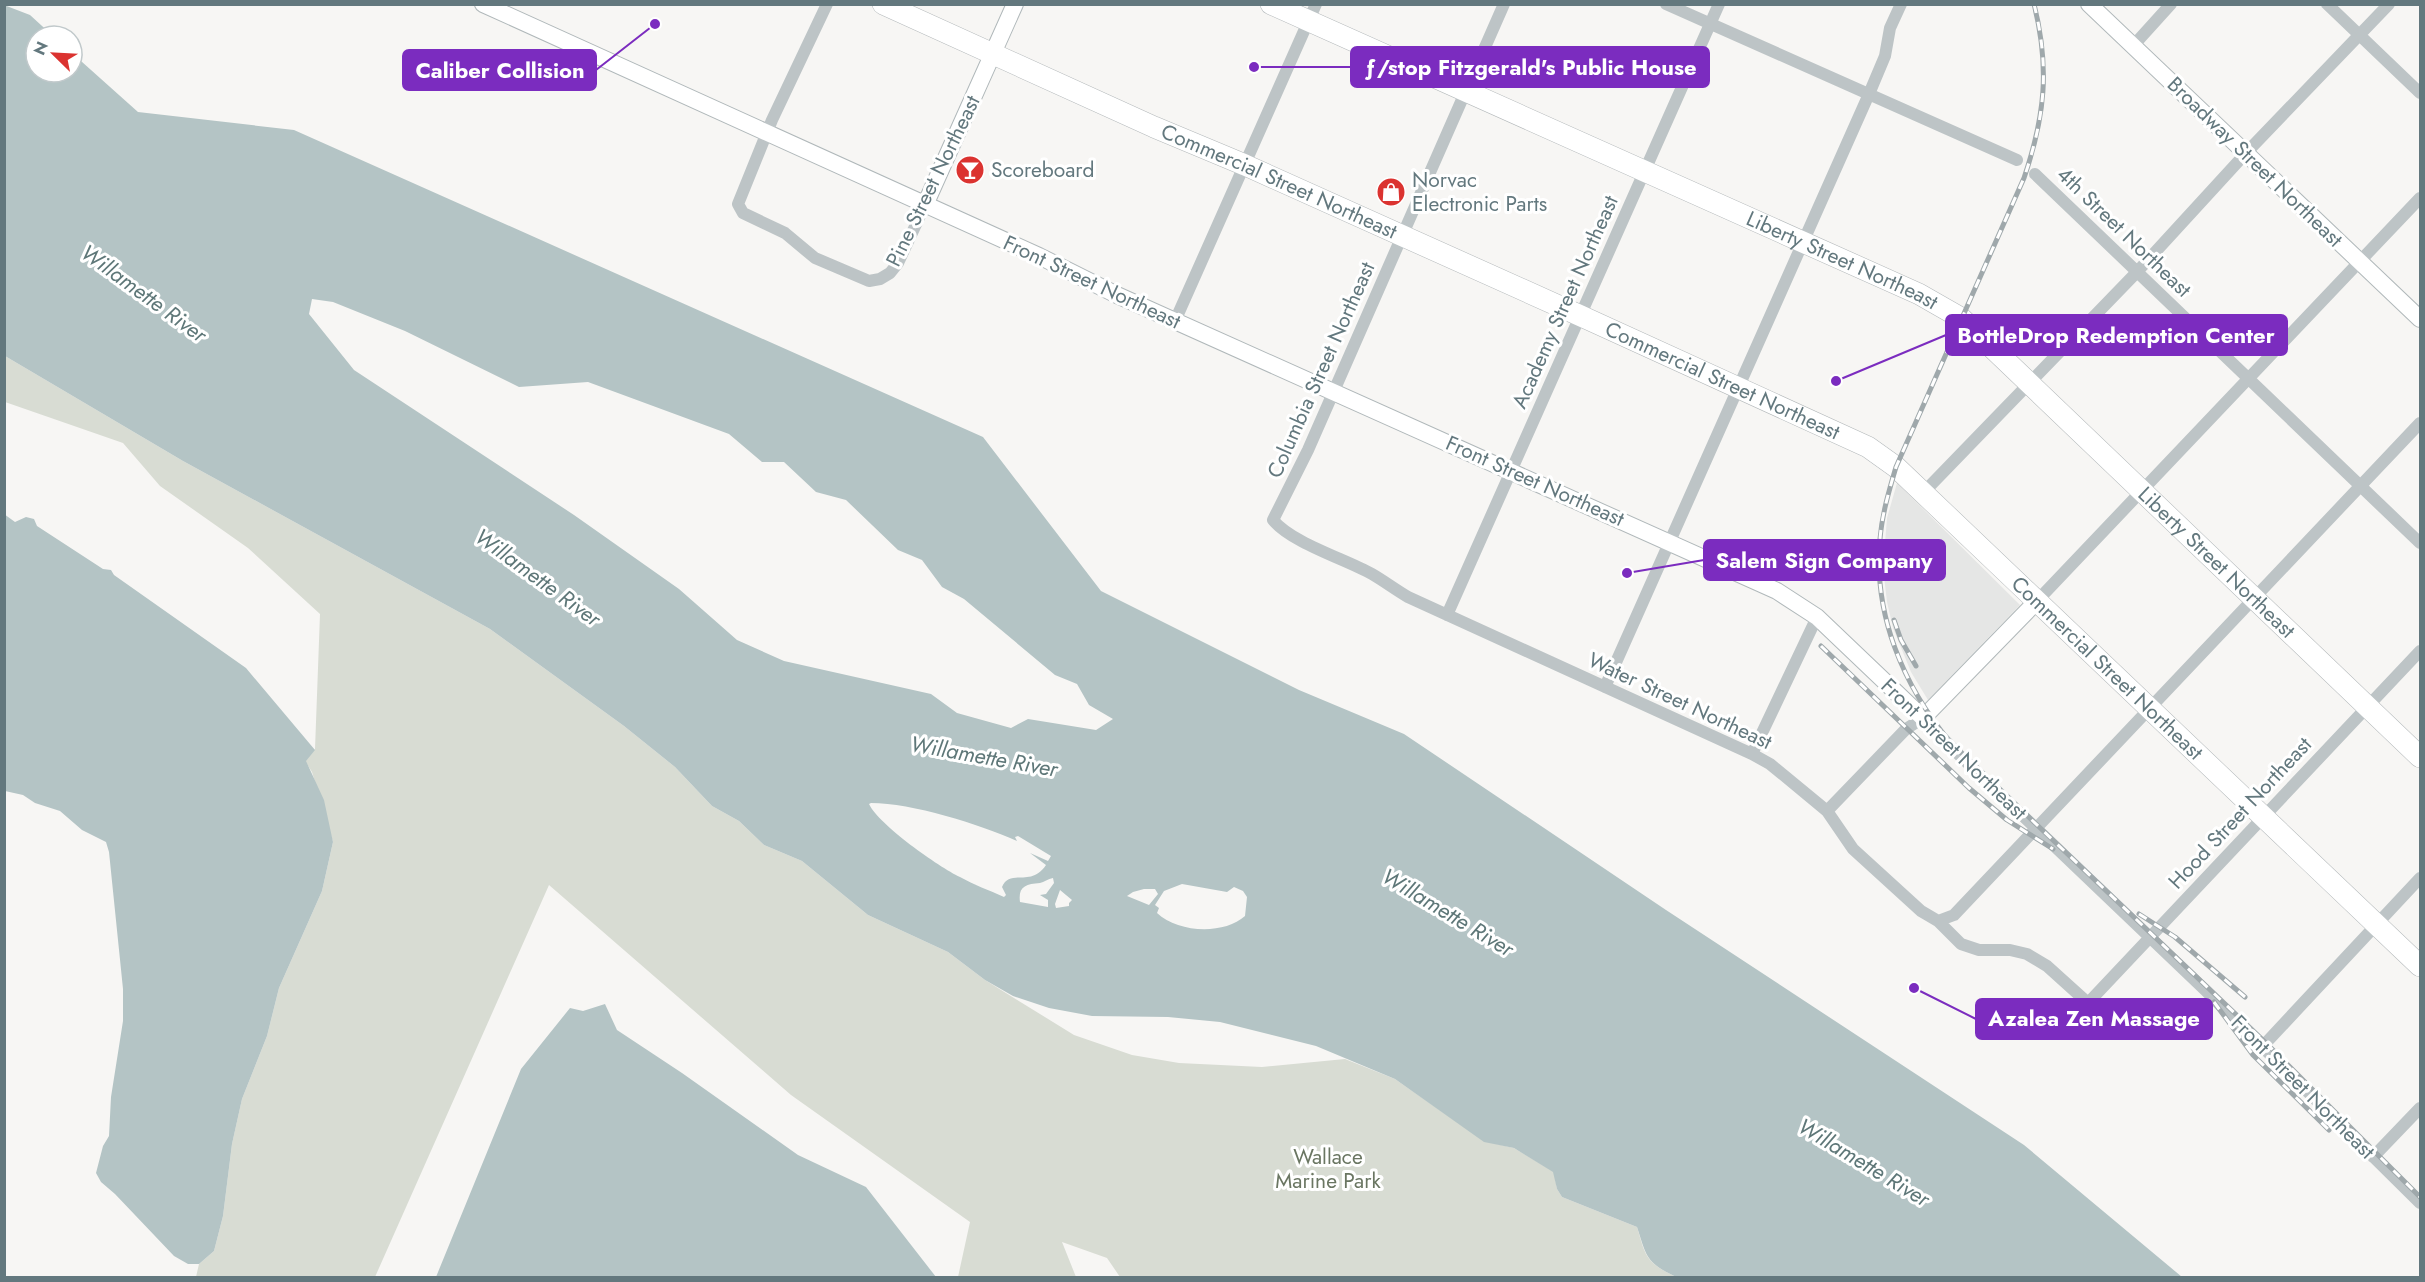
<svg xmlns="http://www.w3.org/2000/svg" width="2425" height="1282" viewBox="0 0 2425 1282" font-family="Jost,sans-serif">
	<style>
		.built { fill: #e5e6e5 }
		.green { fill: #d8dcd3 }
		.water { fill: #b4c4c5; fill-rule: evenodd }
		.lines { fill: none; stroke-linecap: round; stroke-linejoin: round }
		.secondary-casing { stroke: #b0b8ba; stroke-width: 18 }
		.highway-casing { stroke: #b3b8ba; stroke-width: 22 }
		.street { stroke: #bdc4c6; stroke-width: 12 }
		.secondary { stroke: #fff; stroke-width: 16 }
		.highway { stroke: #fff; stroke-width: 21 }
		.rail-casing { stroke: #9fa8ab; stroke-width: 5 }
		.rail { stroke: #fff; stroke-width: 3; stroke-dasharray: 9; stroke-linecap: butt }
		.labels { text-anchor: middle; stroke-width: 6; stroke-linejoin: round; paint-order: stroke }
		.street-label { font-size: 21px; fill: #63787e; stroke: #fff }
		.poi-label { font-size: 21px; fill: #63787e; stroke: #fff; text-anchor: start }
		.park-label { font-size: 21px; fill: #6a7662; stroke: #fff }
		.water-label { font-size: 22px; font-style: italic; fill: #5e7778; stroke: #fff }
		.leader { fill: none; stroke: #7b2cbf; stroke-width: 2 }
		.callout-dot { fill: #7b2cbf; stroke: #fff; stroke-width: 2 }
		.callout { fill: #7b2cbf; stroke: #7b2cbf; stroke-width: 2 }
		.callout-label { font-size: 22px; text-anchor: middle; font-weight: bold; fill: #fff }
	</style>
	<rect width="100%" height="100%" fill="#f7f6f4"/>
	<path class="built" d="M1897,483L2020,605L1928,700L1911,672L1893,628L1887,602L1883,568L1887,518Z"/>
	<path class="green" d="M5,356L183,461L490,629L624,726L675,767L712,806L739,821L764,845L802,861L868,915L948,952L985,980L1074,1035L1132,1055L1179,1063L1262,1067L1345,1059L1395,1079L1484,1141L1514,1148L1554,1172L1557,1189L1562,1197L1637,1227C1646,1258 1646,1262 1676,1277H1120L1107,1258L1062,1242L1076,1277H958L970,1222L791,1095L549,885L375,1277H196L199,1264L214,1251L223,1216L232,1144L242,1099L267,1036L279,988L322,891L333,842L312,772L305,761L315,749L320,614L248,548L160,486L123,443L5,402Z"/>
	<path class="water" d="M4,5L30,15L53,36H36V72H72V53L138,112L294,130L983,437L1101,591L1299,690L1404,734L1666,910L2024,1145L2182,1277H1676C1646,1262 1647,1258 1637,1227L1562,1197L1557,1189L1553,1172L1514,1148L1484,1142L1395,1079L1316,1046L1220,1022L1168,1017L1092,1016L1049,1008L1013,996L985,980L948,952L868,915L802,861L764,845L739,821L712,806L675,767L624,726L490,629L183,461L5,356ZM312,299L333,302L405,331L519,387L588,382L729,434L762,462H784L816,492L846,500L898,550L922,560L942,587L964,599L1055,675L1077,684L1089,705L1113,719L1096,730L1028,719L1011,728L957,713L931,694L784,661L737,640L679,589L574,515L354,370L309,314ZM871,803C912,803 979,824 1017,841L1015,837L1018,836L1051,856L1048,861L1030,853L1046,865C1031,888 1010,868 1002,887L1006,895L1004,897C989,890 974,885 960,877C939,867 879,825 869,804ZM1053,878L1054,883L1046,894L1040,895L1048,900V907L1020,902C1018,887 1025,884 1040,883C1044,882 1048,879 1053,878ZM1182,884L1227,892L1234,887L1243,891L1247,897L1245,916C1224,935 1178,933 1157,913L1159,908L1155,905L1164,891ZM1144,889H1155L1158,894L1149,905L1127,896L1133,892ZM1060,890L1072,900L1069,903V906L1056,908L1055,904Z
		M4,514L15,522L26,517L34,519L37,526L103,569L111,570L114,575L246,668L315,750L306,761L324,800L333,842L322,891L279,988L267,1036L242,1099L232,1144L223,1216L214,1251L199,1264H188L174,1256L115,1194L101,1182L96,1173L103,1146L109,1136L111,1097L123,1021V989L109,852L106,842L82,830L60,811L35,803L23,795L5,791Z
		M605,1004L617,1030L682,1073L798,1155L866,1187L936,1277H436L521,1069L570,1008L583,1011Z"/>
	<g class="lines">
		<g class="secondary-casing">
			<path id="secondary" d="M483,4L1039,256L1117,295L1777,591L1817,617L1923,718L2037,601
				M2089,4L2420,319
				M925,205L1015,4"/>
		</g>
		<g class="highway-casing">
			<g id="highway">
				<path id="s1" d="M883,4L1154,127L1245,165L1581,316L1868,447L1896,467L2420,966"/>
				<path id="s2" d="M1271,4L1919,294L1961,318L2420,757"/>
			</g>
		</g>
		<path class="street" d="M827,4L772,120L738,204L743,213L785,233L815,258L869,281L880,279L890,273L898,263L925,205
			M1504,4L1308,450L1273,520C1292,543 1345,559 1372,574C1384,581 1396,590 1408,597L1752,754L1770,764L1827,811L1853,849L1921,911L1938,921L1961,944L1979,950H2010L2027,954L2047,966L2088,1003L2420,651
			M1666,4L2017,160
			M2327,4L2420,93
			M2133,46L2171,4
			M2035,174L2420,543
			M1175,321L1316,4
			M1923,493L2136,273L2246,153L2389,4
			M2037,601L2420,198
			M1447,615L1719,4
			M1605,687L1869,94L1885,56L1890,28L1901,4
			M1752,754L1817,617
			M1827,811L1906,729L1923,718L1956,752L2205,990L2420,1203
			M1938,921L1954,915L2420,423
			M2263,1046L2420,878
			M2373,1157L2420,1108"/>
		<use href="#secondary" class="secondary"/>
		<use href="#highway" class="highway"/>
		<g class="rail-casing">
			<path id="rail" d="M2034,4C2050,68 2045,116 2024,178L1896,467C1889,491 1882,514 1880,539C1873,614 1903,686 1951,743L2266,1043L2420,1197
				M1894,620L1901,640L1916,666
				M1821,646L1969,788L2007,820L2053,849
				M2139,914L2175,937L2245,997
				M2214,1002L2253,1055L2329,1130"/>
		</g>
		<use href="#rail" class="rail"/>
	</g>
	<defs>
		<g id="bar-disc" transform="scale(1.5)"><circle r="9.5" fill="#db3330" stroke="#fff"/><path d="M-6-5H6L.8 .8V4.5H3.5V6h-7V4.5H-.8V.8Z" fill="#fff"/></g>
		<g id="shop-disc" transform="scale(1.5)"><circle r="9.5" fill="#db3330" stroke="#fff"/><path d="M-5-2.5h2.3a2.7 3.5 0 0 1 5.4 0H5L5.5 6h-11ZM-1.5-2.5h3a1.5 2.3 0 0 0-3 0Z" fill="#fff"/></g>
	</defs>
	<g fill-rule="evenodd">
		<use href="#bar-disc" x="970" y="170"/>
		<use href="#shop-disc" x="1391" y="192"/>
	</g>
	<g class="labels">
		<g class="street-label">
			<text transform="translate(2255 162) rotate(44)" y="7">Broadway Street Northeast</text>
			<text transform="translate(933 181) rotate(-64)" y="7">Pine Street Northeast</text>
			<text dy="7" stroke="none"><textPath href="#s1" startOffset="434">Commercial Street Northeast</textPath></text>
			<text transform="translate(2124 232) rotate(44)" y="7">4th Street Northeast</text>
			<text dy="7" stroke="none"><textPath href="#s2" startOffset="626">Liberty Street Northeast</textPath></text>
			<text transform="translate(1092 282) rotate(25)" y="7">Front Street Northeast</text>
			<text transform="translate(1565 302) rotate(-66)" y="7">Academy Street Northeast</text>
			<text transform="translate(1321 370) rotate(-66)" y="7">Columbia Street Northeast</text>
			<text dy="7" stroke="none"><textPath href="#s1" startOffset="920">Commercial Street Northeast</textPath></text>
			<text transform="translate(1535 481) rotate(24)" y="7">Front Street Northeast</text>
			<text dy="7" stroke="none"><textPath href="#s2" startOffset="1112">Liberty Street Northeast</textPath></text>
			<text dy="7" stroke="none"><textPath href="#s1" startOffset="1406">Commercial Street Northeast</textPath></text>
			<text transform="translate(1680 701) rotate(25)" y="7">Water Street Northeast</text>
			<text transform="translate(1954 749) rotate(44)" y="7">Front Street Northeast</text>
			<text transform="translate(2240 813) rotate(-47)" y="7">Hood Street Northeast</text>
			<text transform="translate(2303 1087) rotate(45)" y="7">Front Street Northeast</text>
		</g>
		<g class="poi-label">
			<text x="991" y="177">Scoreboard</text>
			<text x="1412" y="187">Norvac<tspan x="1412" dy="24">Electronic Parts</tspan></text>
		</g>
		<g class="park-label">
			<text x="1328" y="1164">Wallace<tspan x="1328" dy="24">Marine Park</tspan></text>
		</g>
		<g class="water-label">
			<text transform="translate(144 293) rotate(36)" y="8">Willamette River</text>
			<text transform="translate(538 577) rotate(36)" y="8">Willamette River</text>
			<text transform="translate(984 756) rotate(10)" y="8">Willamette River</text>
			<text transform="translate(1448 912) rotate(31)" y="8">Willamette River</text>
			<text transform="translate(1864 1162) rotate(31)" y="8">Willamette River</text>
		</g>
	</g>
	<path class="leader" d="M1254 67L1351 67M655 24L596 70M1836 381L1946 335M1627 573L1704 560M1914 988L1976 1019"/>
	<g class="callout-dot">
		<circle cx="1254" cy="67" r="6"/>
		<circle cx="655" cy="24" r="6"/>
		<circle cx="1836" cy="381" r="6"/>
		<circle cx="1627" cy="573" r="6"/>
		<circle cx="1914" cy="988" r="6"/>
	</g>
	<g class="callout">
		<rect x="1351" y="47" width="358" height="40" rx="6"/>
		<rect x="403" y="50" width="193" height="40" rx="6"/>
		<rect x="1946" y="315" width="341" height="40" rx="6"/>
		<rect x="1704" y="540" width="241" height="40" rx="6"/>
		<rect x="1976" y="999" width="236" height="40" rx="6"/>
	</g>
	<g class="callout-label">
		<text x="1530" y="75">ƒ/stop Fitzgerald's Public House</text>
		<text x="500" y="78">Caliber Collision</text>
		<text x="2116" y="343">BottleDrop Redemption Center</text>
		<text x="1824" y="568">Salem Sign Company</text>
		<text x="2094" y="1026">Azalea Zen Massage</text>
	</g>
	<rect width="2425" height="1282" fill="none" stroke="#63787e" stroke-width="12"/>
	<g transform="translate(54 54) rotate(294)"><circle r="28" fill="#ffffff" stroke="#c1c9cb" stroke-width="1.5"/>
	<path d="M0-4.5L10 22L0 15L-10 22Z" fill="#db3330"/>
	<text y="-9" font-size="16" font-weight="bold" text-anchor="middle" fill="#63787e">N</text>
	</g>
</svg>
